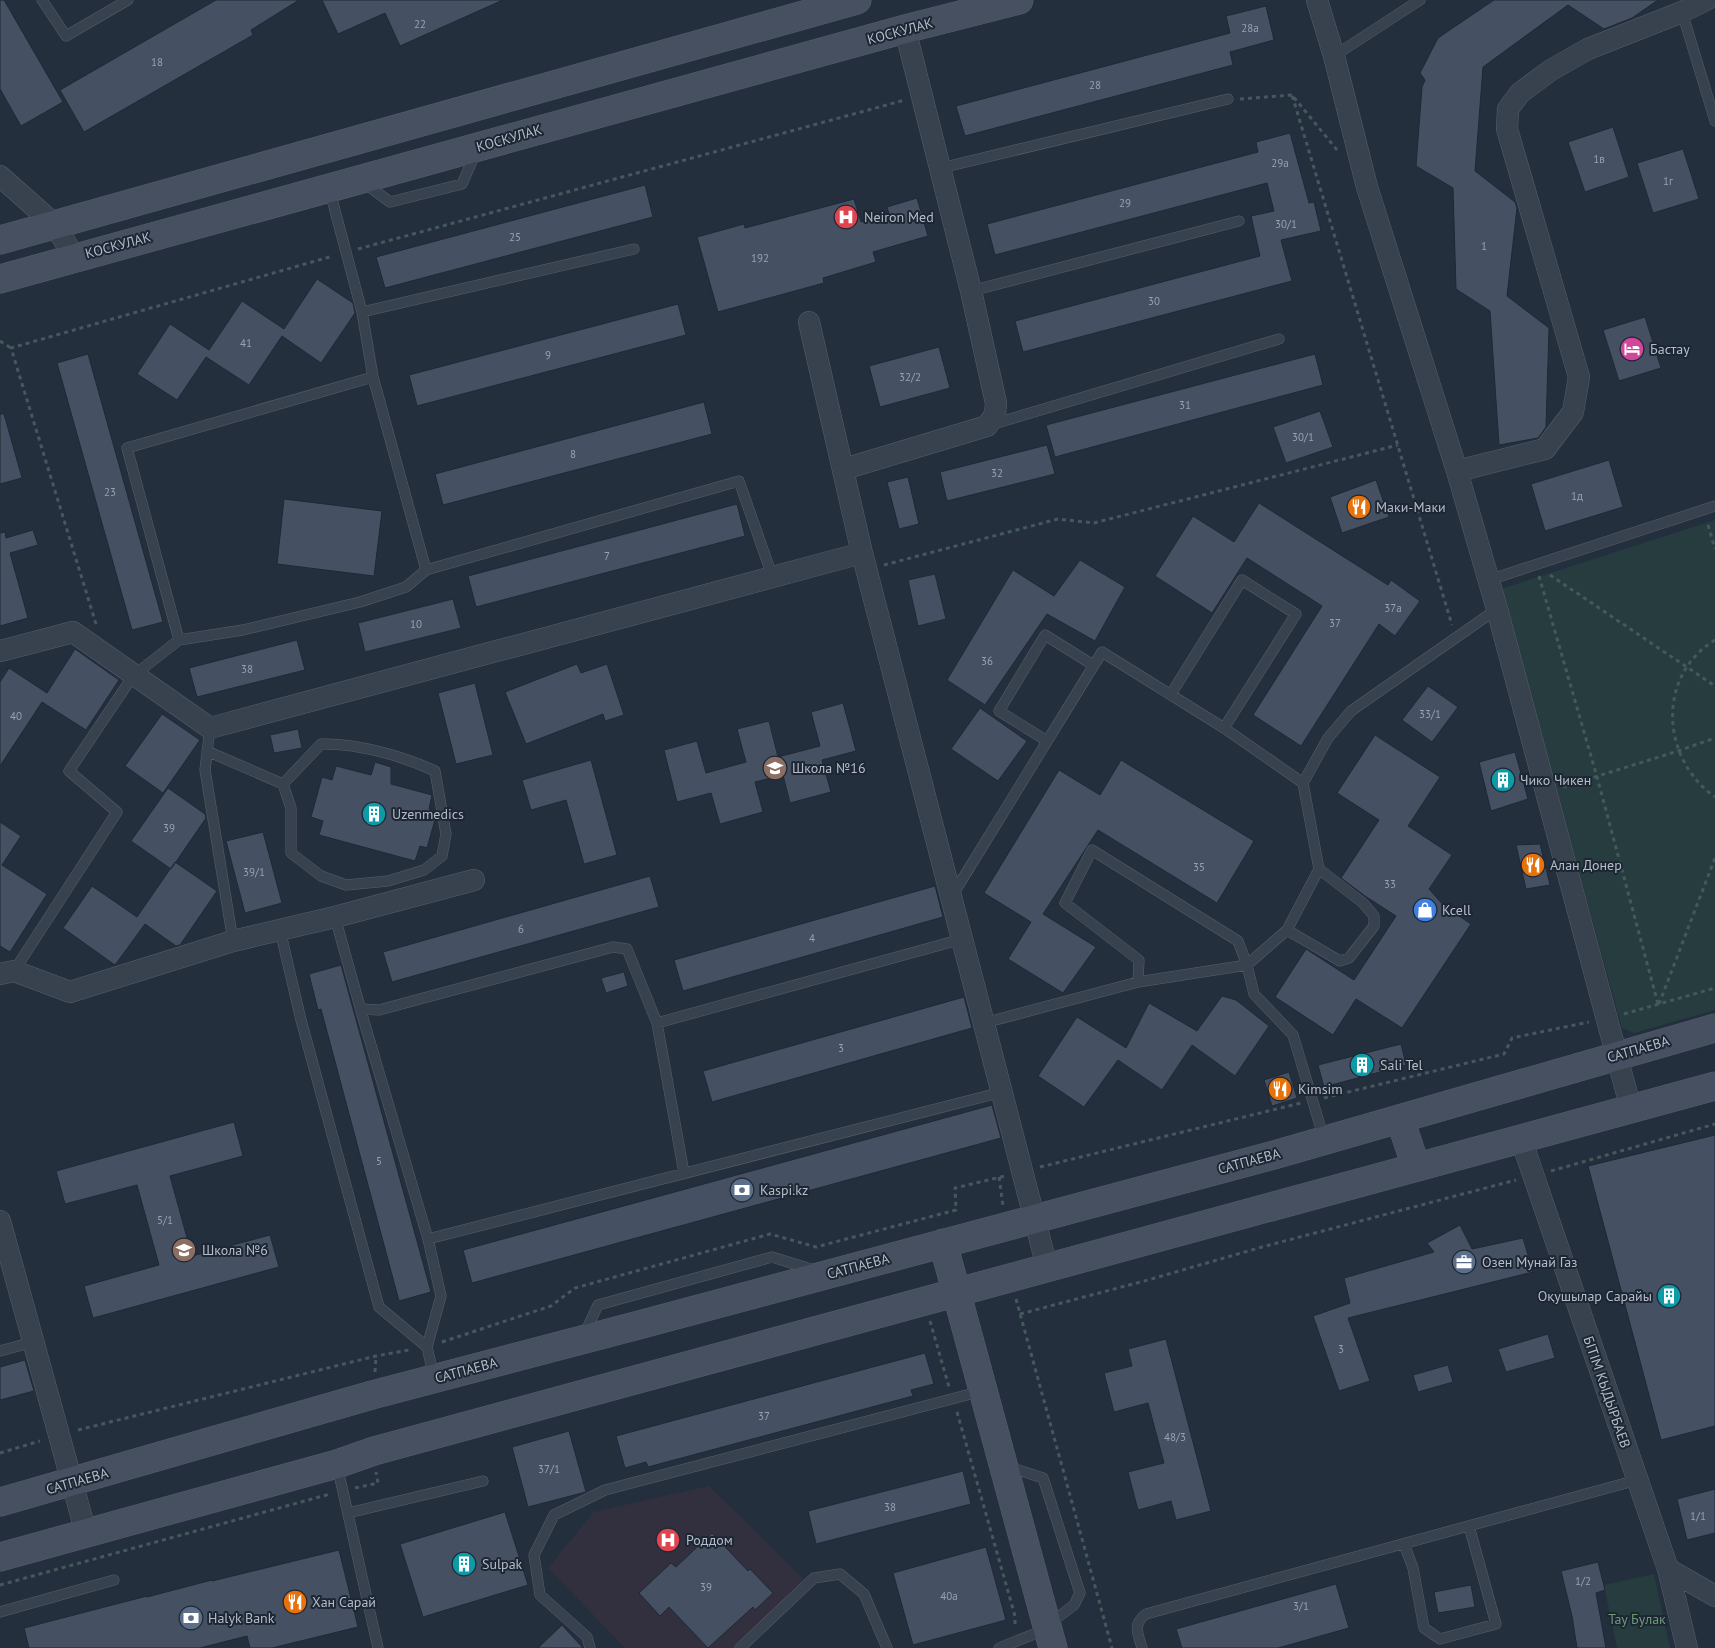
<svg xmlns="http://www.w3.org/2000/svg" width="1715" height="1648" viewBox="0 0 1715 1648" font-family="'PT Sans',sans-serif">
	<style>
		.medical { fill: #32303f }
		.green { fill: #263c3f }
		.building { fill: #455162; stroke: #1f2835 }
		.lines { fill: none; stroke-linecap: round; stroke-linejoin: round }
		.lane-casing { stroke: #565f6c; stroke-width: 11 }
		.street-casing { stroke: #565f6c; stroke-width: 22 }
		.secondary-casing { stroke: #565f6c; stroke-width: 29 }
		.path { stroke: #44595c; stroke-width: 3; stroke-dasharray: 4 4; stroke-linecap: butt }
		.lane { stroke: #38414e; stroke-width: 10 }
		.street { stroke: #38414e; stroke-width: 21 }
		.secondary { stroke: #465061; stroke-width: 28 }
		.labels { text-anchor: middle; stroke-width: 4; stroke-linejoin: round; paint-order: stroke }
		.number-label { font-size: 11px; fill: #98a1af }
		.street-label { font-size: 14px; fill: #b4bcc9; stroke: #1d2633 }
		.poi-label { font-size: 14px; fill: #b4bcc9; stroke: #1d2633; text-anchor: start }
		.park-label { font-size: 14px; fill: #6b9a76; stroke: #1d2633 }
	</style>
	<rect width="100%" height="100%" fill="#242f3e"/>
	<path class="medical" d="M709,1486L804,1579L734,1648H625L548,1568L594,1512Z"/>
	<path class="green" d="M1715,520V1010L1634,1033L1622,1028L1501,589Z
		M1654,1574L1670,1648H1617L1604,1585Z"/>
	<path class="building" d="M0,0H4L63,102L21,126L0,89Z
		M216,0H299L251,30L253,35L84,132L60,90Z
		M322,0H503L400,46L385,13L338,34Z
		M1494,0H1658L1632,18L1604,29L1568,5L1483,67L1475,171L1515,202L1517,208L1507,296L1549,328L1546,427L1538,438L1499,445L1490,311L1456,289L1453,188L1416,166L1422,87L1425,80L1420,73L1438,38Z
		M1266,6L1274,40L1230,52L1233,65L965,136L956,106L1230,33L1226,16Z
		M1613,127L1629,177L1585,192L1568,142Z
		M1290,133L1309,203L1314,202L1321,231L1281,240L1292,281L1023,352L1015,321L1260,256L1251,216L1274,211L1267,183L995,255L987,224L1258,152L1256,142Z
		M1683,149L1699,199L1653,213L1637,163Z
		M645,185L653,217L385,288L376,257Z
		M917,198L928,236L873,252L876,262L823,278L824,283L718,312L697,237L744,224L745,228L854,199L861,222L889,214L887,207Z
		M317,279L353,303L355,313L321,363L282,336L249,385L206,357L177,400L137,374L170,324L209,350L242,301L284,329Z
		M678,304L686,335L417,406L409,375Z
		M1645,317L1661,368L1619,381L1603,330Z
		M939,347L950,388L880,407L869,366Z
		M88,354L163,622L132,630L57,363Z
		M1315,354L1323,385L1055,457L1046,425Z
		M704,402L712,434L443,505L435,474Z
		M1320,411L1333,447L1286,463L1273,427Z
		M0,414H4L22,478L0,484Z
		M1047,445L1055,474L947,501L940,472Z
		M1609,460L1623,507L1545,531L1531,484Z
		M908,477L919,524L899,529L887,482Z
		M1376,480L1389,517L1342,533L1330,497Z
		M284,499L382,511L374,576L277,564Z
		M1259,503L1388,585L1391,580L1420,601L1395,636L1379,624L1301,746L1253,715L1322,606L1247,558L1212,613L1155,576L1193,516L1234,542Z
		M737,504L745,536L476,607L468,576Z
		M33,530L38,545L10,553L28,618L0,626V533L5,532L6,538Z
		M1080,560L1125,587L1095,641L1047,614L985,705L947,680L1013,570L1054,596Z
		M935,574L946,619L918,626L908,580Z
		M453,599L461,628L365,652L358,623Z
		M297,640L305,670L197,697L189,668Z
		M75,649L119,680L86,730L42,702L0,766V682L9,668L47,693Z
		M577,664L581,673L607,664L624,715L605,721L603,714L526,744L505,692Z
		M475,683L493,755L456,764L438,693Z
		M1428,686L1458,707L1432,742L1402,720Z
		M843,703L856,751L822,760L831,792L790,803L783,775L755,782L763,812L720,824L711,793L677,802L664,750L697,741L706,773L746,762L737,729L769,721L778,757L820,746L811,712Z
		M980,708L1027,741L998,781L951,749Z
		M162,714L200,740L163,793L125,766Z
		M298,729L302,748L274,753L270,735Z
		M1375,735L1440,777L1408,826L1452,855L1429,889L1444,906L1471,924L1402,1028L1356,999L1333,1035L1275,997L1306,949L1354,980L1396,916L1365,896L1341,878L1379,820L1337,793Z
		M1515,752L1528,799L1491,811L1479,762Z
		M591,760L617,855L584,864L566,800L531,810L522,780Z
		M1121,760L1254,841L1217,903L1098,830L1043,914L1096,947L1063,993L1008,959L1031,922L984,893L1059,770L1100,795Z
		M375,762L391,767V784L432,795L429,809L435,811L436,816L427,848L420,846L415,861L319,835L323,821L311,817L322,777L332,780L336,766L371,775Z
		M168,788L205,814L206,818L171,869L131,841Z
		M0,822L21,836L2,865L47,894L10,952L0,946Z
		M263,832L282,903L245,913L226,841Z
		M1540,844L1550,885L1526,889L1516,845Z
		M175,862L217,891L180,945L176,946L145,924L115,965L63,928L92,886L137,917Z
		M650,876L659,907L392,982L383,952Z
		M935,886L943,917L683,991L674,960Z
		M341,965L431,1292L399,1301L321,1009L318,1010L309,974Z
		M624,972L628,986L606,993L601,978Z
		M1222,996L1236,1000L1269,1026L1235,1076L1192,1045L1162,1090L1118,1060L1084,1107L1038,1076L1077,1017L1126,1048L1149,1003L1197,1031Z
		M964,997L972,1028L712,1102L703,1071Z
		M1401,1044L1406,1065L1324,1087L1318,1065Z
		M1289,1072L1297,1098L1272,1106L1264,1080Z
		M992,1105L1001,1138L472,1283L463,1250Z
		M234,1122L243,1156L170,1176L192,1256L270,1235L279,1267L93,1318L84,1286L159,1265L137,1185L65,1204L56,1171Z
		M1715,1135V1426L1661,1440L1588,1166Z
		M1460,1225L1472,1249L1523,1238L1533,1272L1348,1318L1370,1381L1339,1391L1313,1316L1350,1303L1344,1278L1434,1252L1427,1243Z
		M1548,1334L1555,1358L1506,1372L1498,1349Z
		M1166,1339L1211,1511L1176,1520L1171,1501L1138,1510L1128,1472L1164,1463L1148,1403L1114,1412L1104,1373L1132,1366L1128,1349Z
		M925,1353L934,1384L911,1390L913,1396L648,1467L646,1462L625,1468L616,1436Z
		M25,1360L34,1391L0,1400V1367Z
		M1448,1365L1453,1382L1418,1392L1413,1375Z
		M569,1431L586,1492L528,1507L512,1447Z
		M963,1471L971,1504L816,1544L808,1511Z
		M1715,1489V1533L1687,1540L1677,1499Z
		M505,1512L528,1585L423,1617L400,1544Z
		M712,1533L748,1571L750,1569L773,1593L755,1610L753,1607L708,1648L669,1607L660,1616L639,1593L671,1563L676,1567Z
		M986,1547L1006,1620L913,1645L893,1573Z
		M339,1550L358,1627L272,1648H250L247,1636L200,1648H29L24,1628L147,1596V1597L212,1580V1581Z
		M1598,1562L1605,1590L1596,1593L1606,1648H1577L1572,1616L1561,1571Z
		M1336,1584L1349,1628L1278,1648H1182L1176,1629Z
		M1471,1585L1475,1607L1438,1613L1434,1592Z
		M562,1625L583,1648H538Z"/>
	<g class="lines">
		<g class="lane-casing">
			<path id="lane" d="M42,0L66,36L128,0
				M1682,12L1715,121
				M1334,56L1420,0
				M941,168L1228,99
				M363,182L390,202L462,184L476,152
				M329,188L362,312L373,377L426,570
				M971,291L1239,221
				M362,312L634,249
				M990,425L1279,339
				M1489,580L1715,506
				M179,640L243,630L360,602L406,587L426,570L739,481L773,578
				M1171,694L1242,580L1296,614L1224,728
				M210,728L205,770L233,941
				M1047,741L999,711L1045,635L1093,665
				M207,751L283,784L291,808V853L321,876L346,885L388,881L424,870L442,856L446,834L435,771C403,756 357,743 321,744L283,784
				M952,896L1102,652L1224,728L1303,783
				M335,917L363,1018L428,1239L441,1296L427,1347L434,1377
				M280,930L301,1020L379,1307L427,1347
				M1287,930L1340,961L1349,958L1374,926V916L1363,903L1319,869
				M14,971L117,812L69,771L133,676L179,640L127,448L373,377
				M1138,982L1139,960L1065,903L1092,850L1238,941L1247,965L1254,994L1293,1035L1324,1139
				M361,1009L379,1010L613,947L627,949L657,1023L684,1173
				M657,1023L962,939
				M984,1023L1138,982L1247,965L1287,930L1319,869L1303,783L1328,738L1351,711L1497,609
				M428,1239L1002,1092
				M584,1335L598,1305L772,1257L814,1270
				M0,1351L33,1342
				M337,1465L378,1648
				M1006,1466L1043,1478L1080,1593L1074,1605L1048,1625
				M348,1513L483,1481
				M1404,1544L1413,1568L1424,1628L1440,1639L1496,1624L1469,1526
				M0,1612L114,1580
				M590,1648L587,1637L540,1595L534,1555L554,1515L605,1490L982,1391
				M740,1648L814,1578L840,1574L864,1594L887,1648
				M999,1648L1047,1629
				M1142,1648C1138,1633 1132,1625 1146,1614L1637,1480"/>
		</g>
		<g class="street-casing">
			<path id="street" d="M1317,0L1334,56L1367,187L1457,471L1497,609L1631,1109
				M0,176L55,225L74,257
				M809,322L862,553L1047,1267
				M844,469L987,426L995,414L996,403L971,291L905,29
				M1457,471L1545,449L1573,412L1579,377L1507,129L1508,109L1520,93L1551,70L1588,49L1682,12L1706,0
				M0,651L73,632L210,728L862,553
				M0,974L14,971L70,992L233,941L335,917L474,880
				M1521,1139L1668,1569L1687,1648
				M0,1221L86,1533
				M1668,1569L1715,1596"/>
		</g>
		<g class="secondary-casing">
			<path id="secondary" d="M0,240L857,0
				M0,279L905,29L1019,0
				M1400,1119L1416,1167
				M943,1243L1053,1648
				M0,1502L372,1395L635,1326L1274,1155L1715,1028
				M0,1557L337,1464L374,1451L1715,1086"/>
		</g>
		<path class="path" d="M1240,99L1292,95
			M1337,150L1292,95L1452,625
			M358,249L905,100
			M0,341L11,348
			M1708,525L1715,549
			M884,565L1058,519L1094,523L1398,445
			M1550,575L1715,686
			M1539,576L1597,777L1658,1004
			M96,624L11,348L333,256
			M1715,640C1656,676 1661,759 1715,797
			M1563,787L1678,751L1715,738
			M1659,1004L1715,858
			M1624,1014L1715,988
			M1324,1098L1504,1054L1512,1038L1589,1022
			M1040,1167L1301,1103
			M1551,1171L1715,1124
			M999,1177L1003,1206
			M1016,1299L1112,1648
			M1020,1314L1148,1280L1262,1247L1516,1180
			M930,1321L949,1387
			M442,1342L551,1306L575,1288L770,1234L816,1247L956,1210L955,1188L1005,1176
			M375,1372L376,1356
			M957,1412L1015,1616V1628
			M78,1430L376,1356L409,1350
			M0,1453L40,1441
			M355,1488L378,1483L376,1472
			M0,1585L330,1494"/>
		<use href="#lane" class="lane"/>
		<use href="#street" class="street"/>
		<use href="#secondary" class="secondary"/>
	</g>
	<defs>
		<g id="hospital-disc" transform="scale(1.25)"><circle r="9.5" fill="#e0444e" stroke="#1d2633"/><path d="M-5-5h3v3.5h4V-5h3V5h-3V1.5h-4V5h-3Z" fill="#fff"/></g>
		<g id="hotel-disc" transform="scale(1.25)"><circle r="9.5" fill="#d1479c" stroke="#1d2633"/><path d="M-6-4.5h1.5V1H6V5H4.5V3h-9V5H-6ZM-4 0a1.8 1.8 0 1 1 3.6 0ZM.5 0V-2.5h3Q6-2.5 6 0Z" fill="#fff"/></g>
		<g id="restaurant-disc" transform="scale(1.25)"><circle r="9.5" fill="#e8710a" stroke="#1d2633"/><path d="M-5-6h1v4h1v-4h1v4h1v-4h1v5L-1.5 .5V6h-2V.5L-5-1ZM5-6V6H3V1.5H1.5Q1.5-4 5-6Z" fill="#fff"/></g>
		<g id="school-disc" transform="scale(1.25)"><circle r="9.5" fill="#8d6e63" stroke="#1d2633"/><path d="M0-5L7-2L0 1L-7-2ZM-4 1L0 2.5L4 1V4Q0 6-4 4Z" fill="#fff"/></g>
		<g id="building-disc" transform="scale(1.25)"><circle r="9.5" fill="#0f9aa8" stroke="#1d2633"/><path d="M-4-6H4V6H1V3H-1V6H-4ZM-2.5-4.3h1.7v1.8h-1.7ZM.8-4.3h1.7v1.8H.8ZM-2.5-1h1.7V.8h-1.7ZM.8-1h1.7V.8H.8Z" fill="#fff"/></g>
		<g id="shop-disc" transform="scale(1.25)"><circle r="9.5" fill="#3f7fe0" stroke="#1d2633"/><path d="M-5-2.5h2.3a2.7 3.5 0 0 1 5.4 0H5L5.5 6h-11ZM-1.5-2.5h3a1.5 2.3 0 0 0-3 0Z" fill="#fff"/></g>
		<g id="bank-disc" transform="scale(1.25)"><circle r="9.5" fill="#5c6f8a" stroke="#1d2633"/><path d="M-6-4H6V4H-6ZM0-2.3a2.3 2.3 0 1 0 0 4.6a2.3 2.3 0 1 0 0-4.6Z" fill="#fff"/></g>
		<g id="office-disc" transform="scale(1.25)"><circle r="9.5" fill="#5c6f8a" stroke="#1d2633"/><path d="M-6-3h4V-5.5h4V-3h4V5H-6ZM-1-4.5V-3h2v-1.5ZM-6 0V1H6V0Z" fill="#fff"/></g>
	</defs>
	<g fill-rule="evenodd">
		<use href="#hospital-disc" x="846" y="217"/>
		<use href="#hotel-disc" x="1632" y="349"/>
		<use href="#restaurant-disc" x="1359" y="507"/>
		<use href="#school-disc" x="775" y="768"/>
		<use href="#building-disc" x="1503" y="780"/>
		<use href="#building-disc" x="374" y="814"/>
		<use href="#restaurant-disc" x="1533" y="865"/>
		<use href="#shop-disc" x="1425" y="910"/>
		<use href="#building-disc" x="1362" y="1065"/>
		<use href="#restaurant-disc" x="1280" y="1089"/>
		<use href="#bank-disc" x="742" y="1190"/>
		<use href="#school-disc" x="184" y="1250"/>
		<use href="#office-disc" x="1464" y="1262"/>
		<use href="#building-disc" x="1669" y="1296"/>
		<use href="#hospital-disc" x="668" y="1540"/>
		<use href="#building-disc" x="464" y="1564"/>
		<use href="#restaurant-disc" x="295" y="1602"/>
		<use href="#bank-disc" x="191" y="1618"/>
	</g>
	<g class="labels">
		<g class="number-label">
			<text x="420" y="28">22</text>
			<text x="1250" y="32">28а</text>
			<text x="157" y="66">18</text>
			<text x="1095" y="89">28</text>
			<text x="1599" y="163">1в</text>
			<text x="1280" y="167">29а</text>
			<text x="1668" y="185">1г</text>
			<text x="1125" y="207">29</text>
			<text x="1286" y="228">30/1</text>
			<text x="515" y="241">25</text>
			<text x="1484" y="250">1</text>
			<text x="760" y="262">192</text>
			<text x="1154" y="305">30</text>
			<text x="246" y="347">41</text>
			<text x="548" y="359">9</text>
			<text x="910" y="381">32/2</text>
			<text x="1185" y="409">31</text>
			<text x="1303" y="441">30/1</text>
			<text x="573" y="458">8</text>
			<text x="997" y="477">32</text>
			<text x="110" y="496">23</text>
			<text x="1577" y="500">1д</text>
			<text x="607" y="560">7</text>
			<text x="1393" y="612">37а</text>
			<text x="1335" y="627">37</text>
			<text x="416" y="628">10</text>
			<text x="987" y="665">36</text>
			<text x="247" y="673">38</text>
			<text x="1430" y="718">33/1</text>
			<text x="16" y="720">40</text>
			<text x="169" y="832">39</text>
			<text x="1199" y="871">35</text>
			<text x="254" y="876">39/1</text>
			<text x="1390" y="888">33</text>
			<text x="521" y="933">6</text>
			<text x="812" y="942">4</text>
			<text x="841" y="1052">3</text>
			<text x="379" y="1165">5</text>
			<text x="165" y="1224">5/1</text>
			<text x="1341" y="1353">3</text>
			<text x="764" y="1420">37</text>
			<text x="1175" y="1441">48/3</text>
			<text x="549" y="1473">37/1</text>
			<text x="890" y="1511">38</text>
			<text x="1698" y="1520">1/1</text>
			<text x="1583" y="1585">1/2</text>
			<text x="706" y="1591">39</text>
			<text x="949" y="1600">40а</text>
			<text x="1301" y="1610">3/1</text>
		</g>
		<g class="street-label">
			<text transform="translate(900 31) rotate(-15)" y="5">КОСКУЛАК</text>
			<text transform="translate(509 138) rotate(-16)" y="5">КОСКУЛАК</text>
			<text transform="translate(118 245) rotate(-15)" y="5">КОСКУЛАК</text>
			<text transform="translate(1638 1049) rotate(-16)" y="5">САТПАЕВА</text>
			<text transform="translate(1249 1161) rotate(-15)" y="5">САТПАЕВА</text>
			<text transform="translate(858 1266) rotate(-15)" y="5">САТПАЕВА</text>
			<text transform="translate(466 1370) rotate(-15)" y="5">САТПАЕВА</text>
			<text transform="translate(1607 1392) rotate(71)" y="5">БIТIМ КЫДЫРБАЕВ</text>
			<text transform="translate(77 1481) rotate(-16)" y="5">САТПАЕВА</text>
		</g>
		<g class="poi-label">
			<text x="864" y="222">Neiron Med</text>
			<text x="1650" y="354">Бастау</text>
			<text x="1376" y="512">Маки-Маки</text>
			<text x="792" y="773">Школа №16</text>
			<text x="1520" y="785">Чико Чикен</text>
			<text x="392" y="819">Uzenmedics</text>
			<text x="1550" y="870">Алан Донер</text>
			<text x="1442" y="915">Kcell</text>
			<text x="1380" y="1070">Sali Tel</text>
			<text x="1298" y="1094">Kimsim</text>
			<text x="760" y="1195">Kaspi.kz</text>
			<text x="202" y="1255">Школа №6</text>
			<text x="1482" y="1267">Озен Мунай Газ</text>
			<text x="1652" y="1301" text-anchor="end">Оқушылар Сарайы</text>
			<text x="686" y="1545">Роддом</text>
			<text x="482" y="1569">Sulpak</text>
			<text x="312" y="1607">Хан Сарай</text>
			<text x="208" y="1623">Halyk Bank</text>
		</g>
		<g class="park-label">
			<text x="1637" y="1624">Тау Булак</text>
		</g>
	</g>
</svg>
